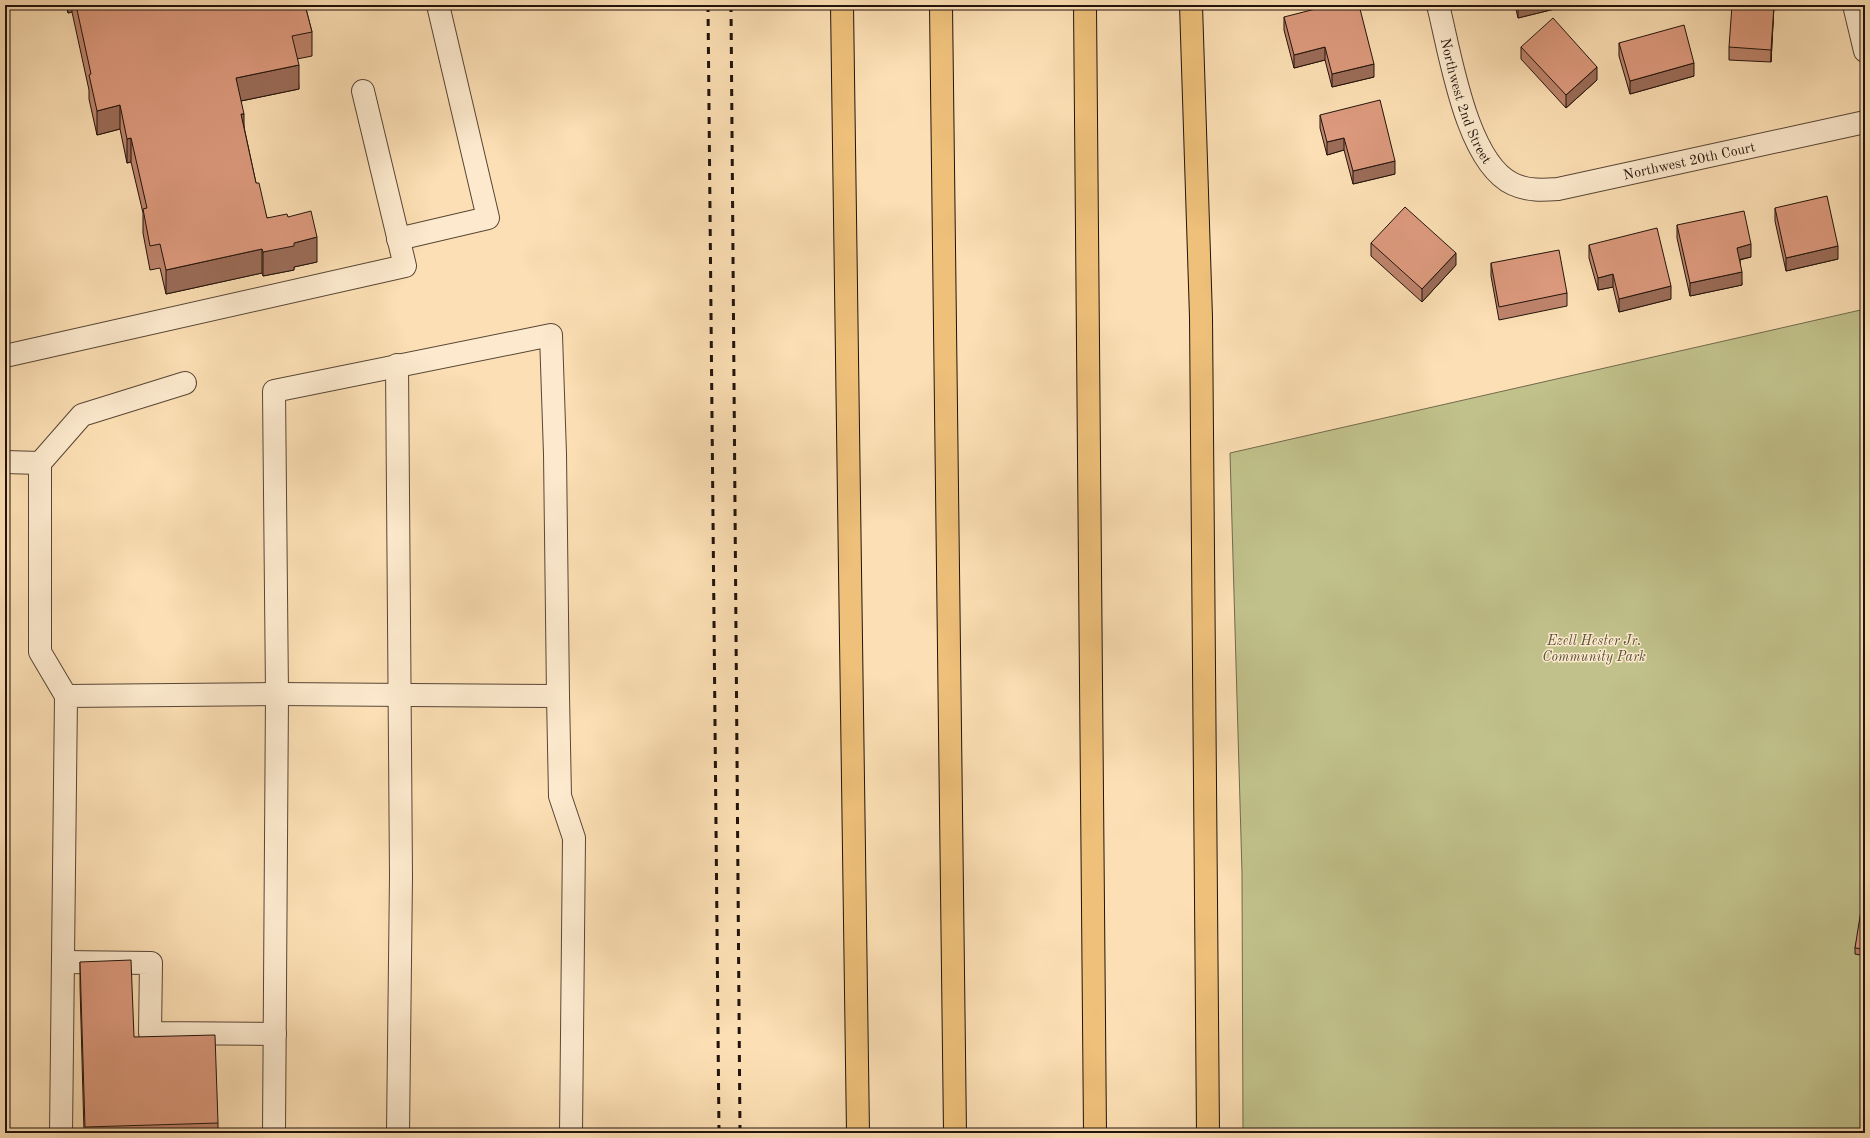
<svg xmlns="http://www.w3.org/2000/svg" width="1870" height="1138" viewBox="0 0 1870 1138" font-family="'Old Standard TT',serif">
	<style>
		.green { fill: #c1c18b; stroke: #716a4b }
		.lines { fill: none; stroke-linecap: round; stroke-linejoin: round }
		.minor-casing { stroke: #584635; stroke-width: 24 }
		.highway-casing { stroke: #21130b; stroke-width: 24 }
		.minor { stroke: #fdeace; stroke-width: 22 }
		.highway { stroke: #eec07a; stroke-width: 22 }
		.rail { stroke: #21130b; stroke-width: 3; stroke-dasharray: 7 7; stroke-linecap: butt }
		.wall { fill: #be846c; stroke: #21130b }
		.shaded-wall { fill: #9b6c58; stroke: #21130b }
		.building { fill: #dd9a7e; stroke: #21130b }
		.labels { text-anchor: middle; stroke-width: 3; stroke-linejoin: round; paint-order: stroke }
		.street-label { font-size: 14px; fill: #21130b; stroke: #fdeace }
		.park-label { font-size: 14px; font-style: italic; fill: #595038; stroke: #fdeace }
	</style>
	<rect width="100%" height="100%" fill="#fcdfb4"/>
	<filter id="stains"><feTurbulence type="fractalNoise" baseFrequency=".005" numOctaves="4"/><feColorMatrix values="0 0 0 0 .2 0 0 0 0 .09 0 0 0 0 .02 0 0 0 .5 -.17"/></filter>
	<radialGradient id="worn" r=".72"><stop offset=".6" stop-color="#630" stop-opacity="0"/><stop offset="1" stop-color="#630" stop-opacity=".3"/></radialGradient>
	<path class="green" d="M1865,309V1133H1243L1242,873L1230,453Z"/>
	<g class="lines">
		<g class="minor-casing">
			<g id="minor">
				<path id="s1" d="M1438,5C1450,52 1466,162 1513,184C1528,191 1543,190 1558,189L1865,122"/>
				<path d="M1854,5L1865,51"/>
				<path d="M398,239L488,218L438,5"/>
				<path d="M5,356L405,266L363,91"/>
				<path d="M397,365L401,876L398,1133"/>
				<path d="M5,462L40,463V652L66,696"/>
				<path d="M40,463L82,415L185,383"/>
				<path d="M63,962L151,963L150,1033L275,1034"/>
				<path d="M61,1133L66,696L277,694L558,696L560,796L574,838L571,1133"/>
				<path d="M274,1133L277,694L274,391L551,335L555,454L558,696"/>
			</g>
		</g>
		<g class="highway-casing">
			<path id="highway" d="M842,5L858,1133
				M941,5L955,1133
				M1085,5L1095,1133
				M1191,5L1201,317L1208,1133"/>
		</g>
		<use href="#minor" class="minor"/>
		<use href="#highway" class="highway"/>
		<path class="rail" d="M708,5L719,1133
			M731,5L740,1133"/>
	</g>
	<path class="wall" d="M66,5H305L312,32V56L297,59L299,89L241,101L244,127L256,183L267,218L288,217L317,262L294,267V270L263,276L262,273L166,294L160,268L150,270L143,233V213L131,162L127,163L120,129L97,135L89,99V90L72,12L68,13Z
		M1515,5H1571L1518,18Z
		M1774,5L1771,62L1729,60V47Z
		M1284,17L1374,77L1332,87L1325,60L1294,68L1284,30Z
		M1619,43L1694,76L1630,94L1619,56Z
		M1521,47L1597,80L1566,108L1521,59Z
		M1320,115L1395,174L1353,184L1344,150L1327,155L1320,128Z
		M1775,208L1838,259L1786,271L1775,221Z
		M1677,225L1751,257L1740,260L1742,285L1690,296L1677,238Z
		M1371,243L1456,265L1422,302L1371,256Z
		M1589,245L1671,299L1619,312L1613,287L1598,290L1589,258Z
		M1491,263L1567,293V306L1499,320L1491,276Z
		M1865,904V956L1855,954V948Z
		M80,962L134,1037L218,1123V1133H84L80,986Z"/>
	<path class="shaded-wall" d="M68,5H72V12L68,13Z
		M1518,5H1571L1518,18Z
		M1774,5L1771,62V50Z
		M1325,47V60L1294,68V55Z
		M1694,63V76L1630,94V81Z
		M1374,64V77L1332,87V74Z
		M299,65V89L236,102V78Z
		M1597,67V80L1566,108V95Z
		M120,105V129L97,135V111Z
		M241,114H244V138Z
		M131,138V162L127,163V139Z
		M1344,138V150L1327,155V142Z
		M1395,161V174L1353,184V171Z
		M317,237V262L294,267V270L263,276V252L294,243Z
		M1751,244V257L1737,260V248Z
		M1838,246V259L1786,271V258Z
		M262,249V273L166,294V270Z
		M1456,253V265L1422,302V289Z
		M1742,272V285L1690,296V283Z
		M1613,274V287L1598,290V278Z
		M1671,286V299L1619,312V299Z"/>
	<path class="building" d="M76,5H305L312,32L292,36L299,65L236,78L244,114H241L256,183H259L267,218L287,214L288,217L311,211L317,237L294,243V246L263,252L262,249L166,270L160,244L150,246L143,209L147,208L131,138L127,139L120,105L97,111L89,75L91,74Z
		M1331,5H1359L1374,64L1332,74L1325,47L1294,55L1284,17Z
		M1732,5H1774L1771,50L1729,47Z
		M1553,18L1597,67L1566,95L1521,47Z
		M1684,25L1694,63L1630,81L1619,43Z
		M1380,100L1395,161L1353,171L1344,138L1327,142L1320,115Z
		M1827,196L1838,246L1786,258L1775,208Z
		M1405,207L1456,253L1422,289L1371,243Z
		M1744,211L1751,244L1737,248L1742,272L1690,283L1677,225Z
		M1657,228L1671,286L1619,299L1613,274L1598,278L1589,245Z
		M1559,250L1567,293L1499,307L1491,263Z
		M1862,904H1865V949L1855,948Z
		M131,960L134,1037L215,1035L218,1123L85,1127L80,962Z"/>
	<g class="labels">
		<g class="street-label">
			<text dy="5" stroke="none"><textPath href="#s1" startOffset="100">Northwest 2nd Street</textPath></text>
			<text dy="5" stroke="none"><textPath href="#s1" startOffset="379">Northwest 20th Court</textPath></text>
		</g>
		<g class="park-label">
			<text x="1594" y="645">Ezell Hester Jr.<tspan x="1594" dy="16">Community Park</tspan></text>
		</g>
	</g>
	<rect width="1870" height="1138" fill="none" stroke="#fcdfb4" stroke-width="20"/>
	<rect x="6" y="6" width="1858" height="1126" fill="none" stroke="#21130b" stroke-width="2"/>
	<rect x="10" y="10" width="1850" height="1118" fill="none" stroke="#21130b"/>
	<rect width="100%" height="100%" filter="url(#stains)"/>
	<rect width="100%" height="100%" fill="url(#worn)"/>
</svg>
